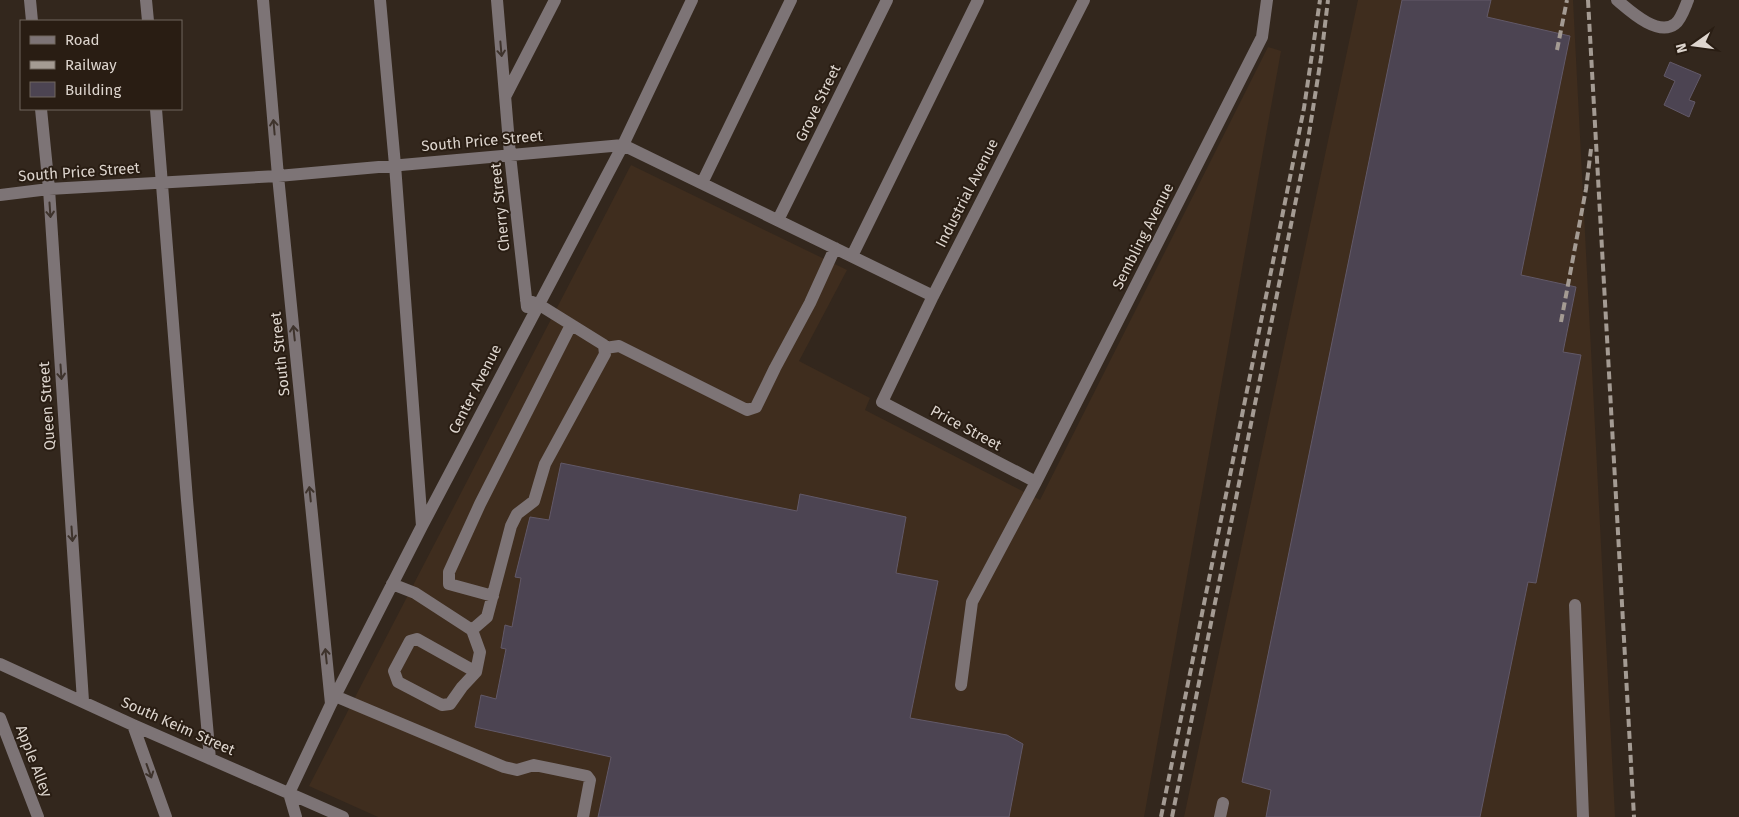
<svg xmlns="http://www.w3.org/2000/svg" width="1739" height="817" viewBox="0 0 1739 817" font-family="'Fira Sans',sans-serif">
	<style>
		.built { fill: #3f2d1e }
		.building { fill: #4c4452; stroke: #625968 }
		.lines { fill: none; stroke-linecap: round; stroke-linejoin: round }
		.minor { stroke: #7d7476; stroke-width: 12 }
		.rail { stroke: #a49b93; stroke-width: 4; stroke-dasharray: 8 4; stroke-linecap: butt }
		.oneway { stroke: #3e332c }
		.labels { text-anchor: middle; stroke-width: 4; stroke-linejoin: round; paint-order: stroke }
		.street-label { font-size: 15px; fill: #ddd5ce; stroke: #291d13 }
	</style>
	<rect width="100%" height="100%" fill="#33271d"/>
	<path class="built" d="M1358,0H1573L1615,817H1184Z
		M1268,47L1281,51L1144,817H378L309,786L631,165L847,270L799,361L870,398L865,410L1040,500Z"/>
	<path class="building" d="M1402,0H1491L1487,17L1570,36L1521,275L1576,287L1563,352L1581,355L1536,583L1528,582L1480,817H1266L1271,790L1242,782Z
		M1670,62L1701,75L1689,100L1695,102L1689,117L1664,105L1675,81L1664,76Z
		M561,463L797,511L800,494L906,517L896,573L938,581L910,718L1007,735L1023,744L1009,817H598L611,757L475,727L481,695L496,699L506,649L501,648L505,625L512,627L521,578L515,577L530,517L549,520Z"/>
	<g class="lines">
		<path class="minor" d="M30,0L32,21
			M146,0L148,21
			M263,0L278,176L331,704
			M380,0L395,165L422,526
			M497,0L510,155L527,307
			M1617,0C1630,11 1658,37 1675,24C1681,20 1685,7 1688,0
			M506,95L555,0
			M41,109L49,189L83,701
			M156,109L187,500L210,759
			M702,183L791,0
			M0,195L49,189L278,176L623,145L933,296
			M778,220L887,0
			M852,256L978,0
			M605,348L619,346L747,410L756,407L775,368L810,303L835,248
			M1036,482L882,402L933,296L1084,0
			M392,584L415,593L472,630L480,652L476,672L462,687L450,704L442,705L398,682L394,671L410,641L417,639L476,672
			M493,596L449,584V572L480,504L571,325
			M1575,605L1583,817
			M472,630L487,617L511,526L517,514L534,501L545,464L605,354L604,345L538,304L526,300
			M0,664L133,725L343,817
			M961,685L972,602L1036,482L1262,37L1267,0
			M335,696L504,767L517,770L534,765L587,776L590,780L583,817
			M0,718L38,817
			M133,725L166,817
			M289,793L331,704L422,526L623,145L692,0
			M289,793L296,817
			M1220,817L1223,803"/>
		<path class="rail" d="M1588,0L1634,817
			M1557,50L1567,0
			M1561,322L1586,189L1591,149
			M1161,817L1304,108L1320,0
			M1172,817L1308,140L1321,58L1328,0"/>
	</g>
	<defs><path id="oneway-shaft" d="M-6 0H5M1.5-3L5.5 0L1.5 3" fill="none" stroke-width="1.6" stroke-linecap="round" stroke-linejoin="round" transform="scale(1.25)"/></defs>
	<g class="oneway">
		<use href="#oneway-shaft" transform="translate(501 49) rotate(85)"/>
		<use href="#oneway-shaft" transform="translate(274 127) rotate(-95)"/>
		<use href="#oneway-shaft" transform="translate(50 210) rotate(86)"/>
		<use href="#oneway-shaft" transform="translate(294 333) rotate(-96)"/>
		<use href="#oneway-shaft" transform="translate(61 372) rotate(86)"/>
		<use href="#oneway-shaft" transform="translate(310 494) rotate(-96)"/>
		<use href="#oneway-shaft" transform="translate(72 534) rotate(86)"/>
		<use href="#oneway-shaft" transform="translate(326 656) rotate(-96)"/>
		<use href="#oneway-shaft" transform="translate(149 771) rotate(70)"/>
	</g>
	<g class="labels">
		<g class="street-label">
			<text transform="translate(818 103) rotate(-64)" y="5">Grove Street</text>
			<text transform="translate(482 141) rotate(-5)" y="5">South Price Street</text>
			<text transform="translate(79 172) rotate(-4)" y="5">South Price Street</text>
			<text transform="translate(967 193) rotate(-63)" y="5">Industrial Avenue</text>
			<text transform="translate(500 207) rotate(-96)" y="5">Cherry Street</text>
			<text transform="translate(1143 236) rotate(-63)" y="5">Sembling Avenue</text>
			<text transform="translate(280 354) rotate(-96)" y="5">South Street</text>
			<text transform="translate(475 389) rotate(-63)" y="5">Center Avenue</text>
			<text transform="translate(47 406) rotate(-94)" y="5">Queen Street</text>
			<text transform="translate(966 428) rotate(28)" y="5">Price Street</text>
			<text transform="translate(178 726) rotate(24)" y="5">South Keim Street</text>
			<text transform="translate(34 761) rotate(69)" y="5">Apple Alley</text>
		</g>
	</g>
	<rect x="20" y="20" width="162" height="90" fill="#291d13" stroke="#71675e"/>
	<rect x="30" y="36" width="25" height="8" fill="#7d7476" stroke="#71675e"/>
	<text x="65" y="45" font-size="15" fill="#ddd5ce">Road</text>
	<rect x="30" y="61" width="25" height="8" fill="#a49b93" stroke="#71675e"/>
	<text x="65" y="70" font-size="15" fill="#ddd5ce">Railway</text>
	<rect x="30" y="82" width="25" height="15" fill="#4c4452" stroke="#71675e"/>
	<text x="65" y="95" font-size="15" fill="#ddd5ce">Building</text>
	<g transform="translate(1694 45) rotate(256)" stroke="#291d13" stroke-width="4" paint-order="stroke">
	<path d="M0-4L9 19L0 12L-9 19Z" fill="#ddd5ce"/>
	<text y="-8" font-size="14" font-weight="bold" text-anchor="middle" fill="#ddd5ce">N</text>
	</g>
</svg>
